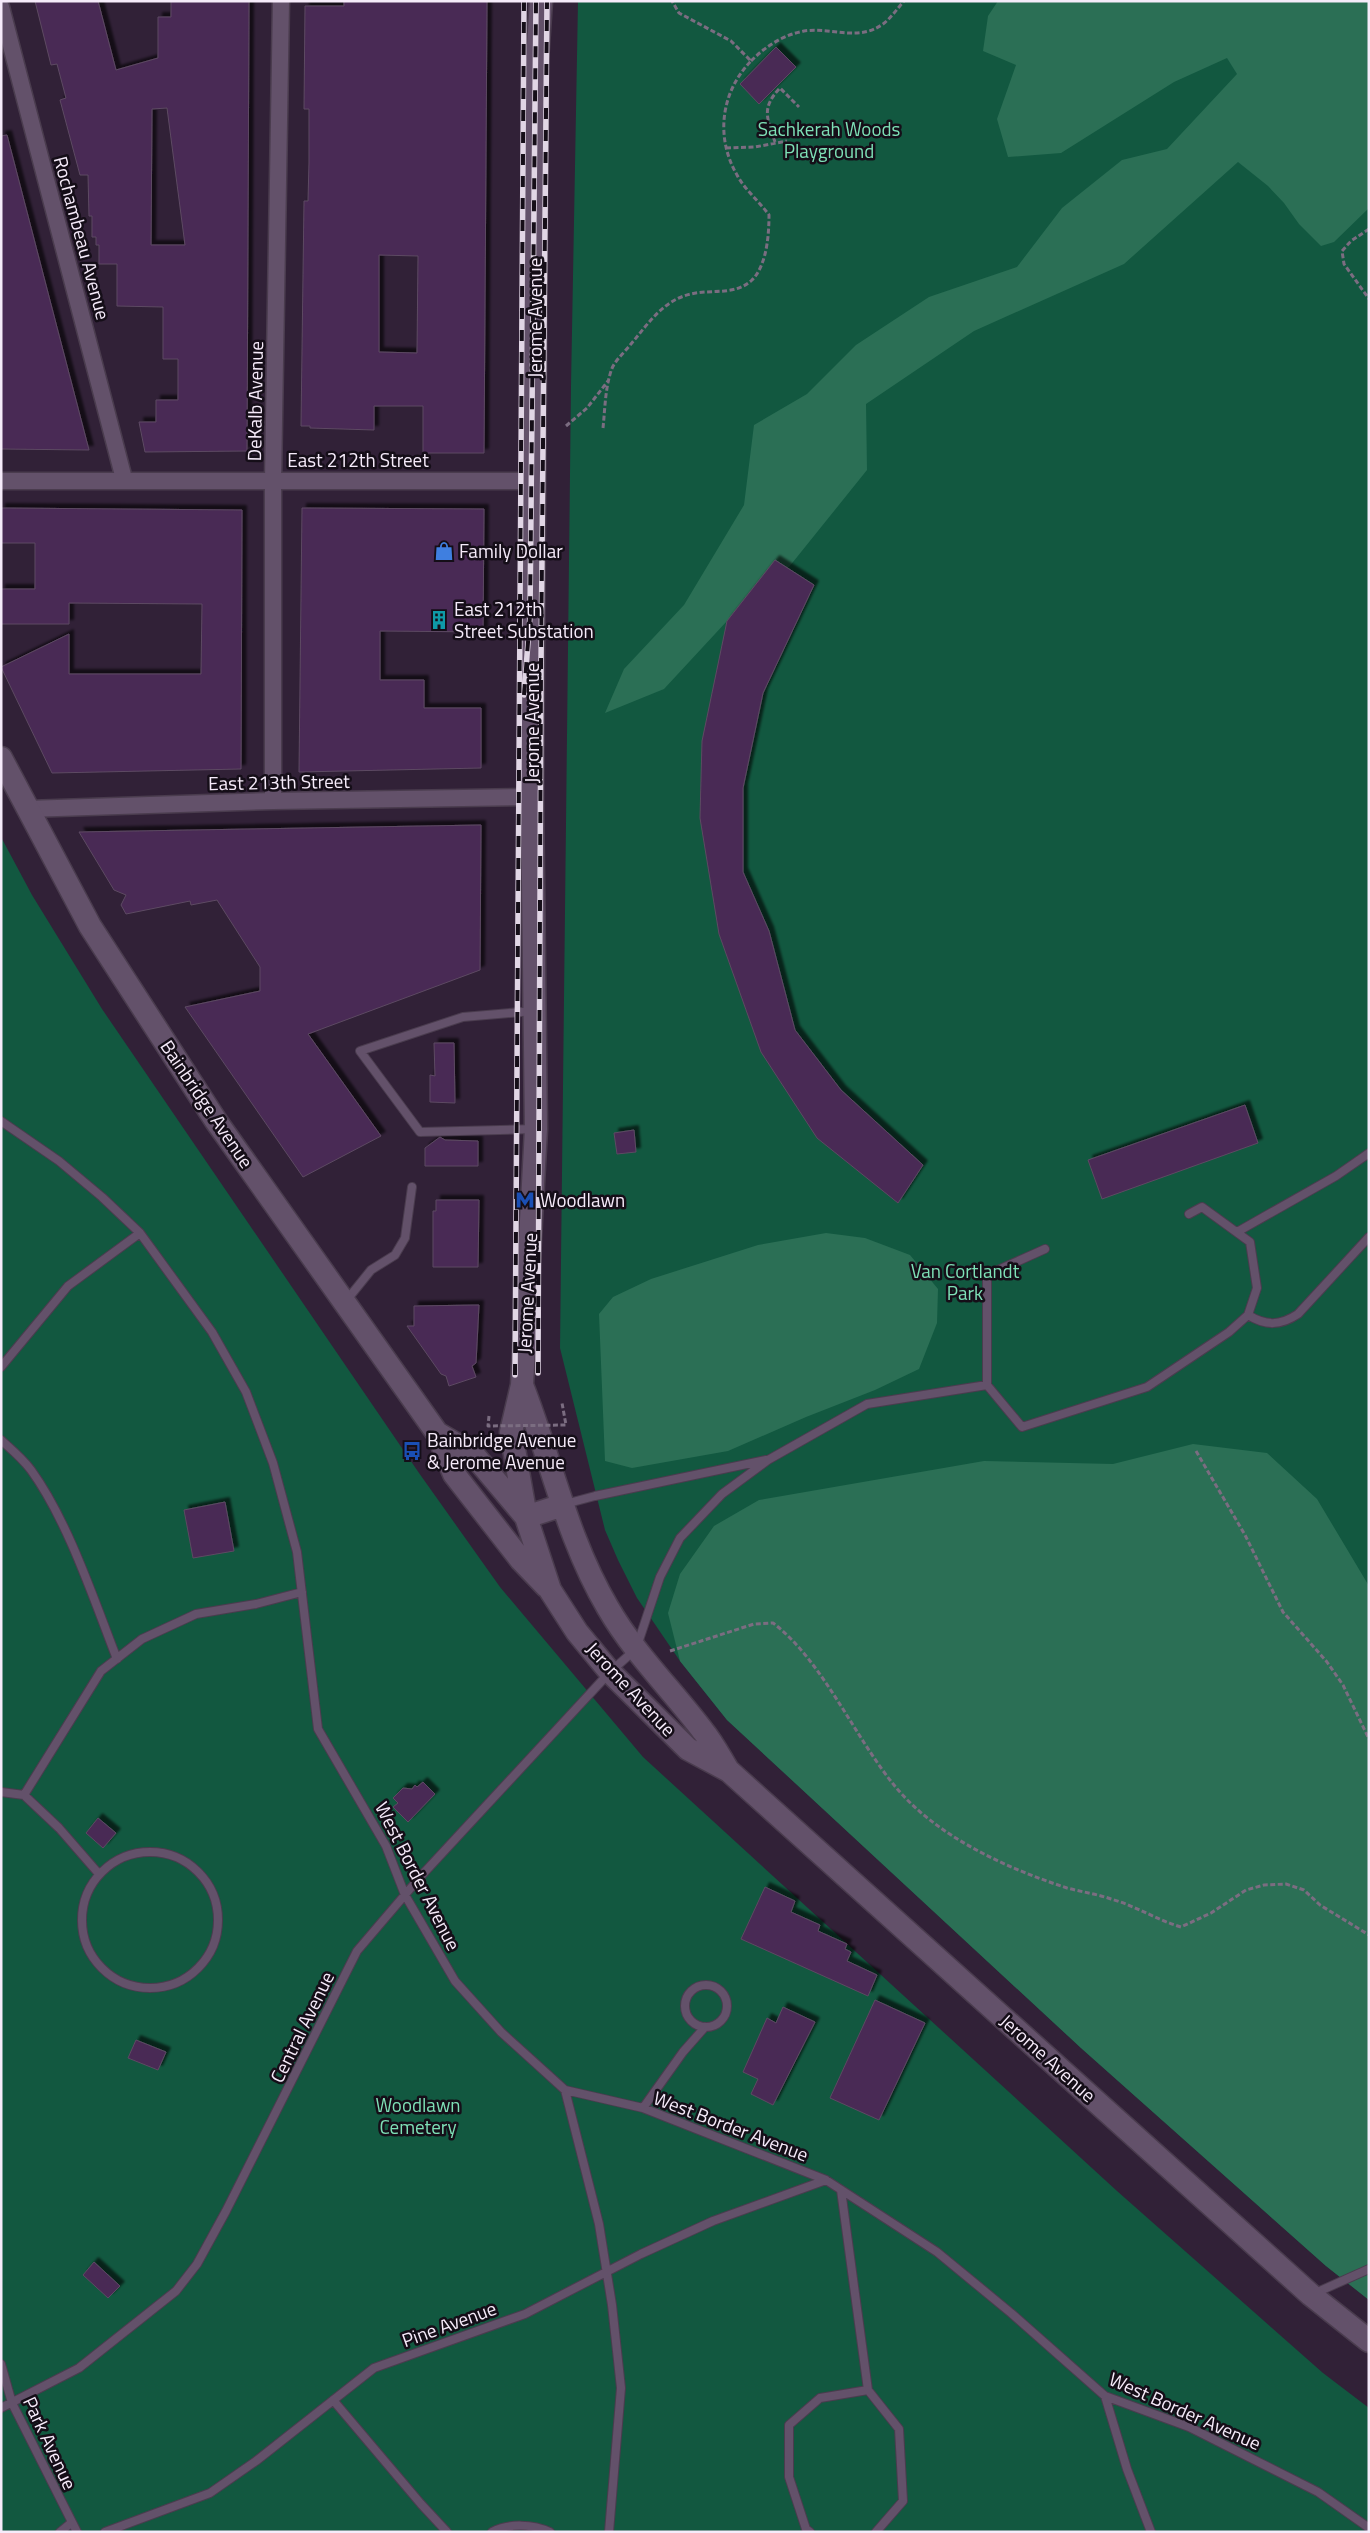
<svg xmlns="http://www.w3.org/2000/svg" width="1370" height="2533" viewBox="0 0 1370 2533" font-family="'Titillium Web',sans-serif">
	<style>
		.green { fill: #125840 }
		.forest { fill: #2b6f55 }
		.building { fill: #492954; stroke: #5d4a63; fill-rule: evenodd; filter: url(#shadow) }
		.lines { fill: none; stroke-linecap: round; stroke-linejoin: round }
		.lane-casing { stroke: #4a3c4e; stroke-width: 10 }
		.street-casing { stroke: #4a3c4e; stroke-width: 19 }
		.secondary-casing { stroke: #4a3c4e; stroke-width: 25 }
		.path { stroke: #7b6d81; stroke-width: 3; stroke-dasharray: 5 2.5; stroke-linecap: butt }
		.lane { stroke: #63516a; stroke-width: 8 }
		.street { stroke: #63516a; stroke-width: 16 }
		.secondary { stroke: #63516a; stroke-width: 22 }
		.rail-casing { stroke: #e1d6e5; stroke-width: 5.5 }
		.rail { stroke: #150e18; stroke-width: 4; stroke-dasharray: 11; stroke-linecap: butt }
		.path-bridge { stroke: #7b6d81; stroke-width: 3; stroke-dasharray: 5 2.5; stroke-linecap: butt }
		.labels { text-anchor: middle; stroke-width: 5; stroke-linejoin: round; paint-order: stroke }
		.park-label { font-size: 19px; fill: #7ee1b7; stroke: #150e18 }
		.street-label { font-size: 19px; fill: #f6ebfa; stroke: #150e18 }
		.poi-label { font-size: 19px; fill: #f6ebfa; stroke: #150e18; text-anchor: start }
	</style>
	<defs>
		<filter id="shadow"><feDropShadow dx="4.5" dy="-4.5" stdDeviation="1" flood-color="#0009"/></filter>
	</defs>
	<rect width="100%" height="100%" fill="#312137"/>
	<path class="green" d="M578,1H1369V2300L1326,2266L1081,2048L727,1720L680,1661L637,1598L618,1560L605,1530L560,1348L571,386Z
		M1,837L32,895L102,1009L419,1473L500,1587L643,1757L1117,2191L1323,2373L1369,2408V2532H1Z"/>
	<path class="forest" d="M998,1H1369V208L1334,242L1321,246L1299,224L1284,203L1268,186L1238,162L1124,264L974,331L866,404L867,470L789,567L727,621L664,689L605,713L624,669L684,605L744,505L754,425L807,394L856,345L929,297L1017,267L1062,208L1122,160L1167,149L1237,74L1227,58L1174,82L1061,153L1008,157L997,119L1016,65L983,51L988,16Z
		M826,1233L865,1238L910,1255L938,1289L937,1323L919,1369L875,1390L806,1417L728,1451L632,1468L605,1461L599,1314L613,1297L651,1279L758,1245Z
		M1193,1444L1267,1453L1317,1499L1369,1586V2300L1326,2266L1081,2048L727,1720L680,1661L668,1613L680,1574L714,1526L759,1500L984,1461L1113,1464Z"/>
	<path class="building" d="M35,1H98L116,70L158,58V17H171V1H249L247,451L145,452L139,422H156V400H178V359H163V307L117,306V264H99V245H96V237H92V216H89L88,175H80L60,100L66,98L57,64L51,65ZM167,108L185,245H151L152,109Z
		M344,1H487L484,453H423V406H374V430L310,428V426H301L304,201H308L309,162V109H304L305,6H344ZM379,255L418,256L417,353L379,352Z
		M776,47L796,67L759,104L740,84Z
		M7,135L53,312L89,450L1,449V136Z
		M1,508L242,510L241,769L52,773L1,667L69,634V674H201L202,604L69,603V624H1V589H35V543H1Z
		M302,508L484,509L483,632L380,631V680H424V708H481V768L299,772Z
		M775,560L814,585L763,693L743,788V872L769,931L795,1030L841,1090L923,1165L898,1203L817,1138L761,1052L719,934L700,818L702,741L727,621Z
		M481,825L480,970L308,1034L381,1136L303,1177L185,1007L260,991V967L217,900L191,905L190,901L126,914L121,905L126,895L114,890L79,832Z
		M434,1043H454L455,1103L430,1102V1075L435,1076Z
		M1245,1105L1258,1143L1102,1199L1088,1160Z
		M634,1130L636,1152L617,1154L614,1133Z
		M440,1137L445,1140L478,1141V1166H425V1148Z
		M436,1200H479L478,1267H433V1211H436Z
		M479,1305L476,1363L472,1366L476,1377L449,1386L446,1376L441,1374L407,1326H414V1306Z
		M225,1502L234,1551L193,1558L184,1510Z
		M423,1782L435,1794L408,1822L393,1807L398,1803L393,1798L403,1788L412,1789L415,1785L417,1787Z
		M98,1818L116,1833L103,1848L86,1833Z
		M765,1887L795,1901L791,1912L820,1925L818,1931L847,1944L845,1949L851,1952L847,1961L877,1975L868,1996L741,1939Z
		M875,2000L925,2023L879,2120L830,2098Z
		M783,2007L815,2022L773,2105L751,2094L758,2079L743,2072L767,2018L776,2023Z
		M136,2040L166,2052L158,2070L128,2058Z
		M94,2262L120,2286L108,2298L83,2275Z"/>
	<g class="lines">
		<g class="lane-casing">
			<path id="lane" d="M533,1011L463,1017L360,1051L420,1132L534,1129
				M1,1121L59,1161L102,1197L140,1233L212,1332L246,1392L273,1463L297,1552L318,1729L386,1846L405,1895L455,1981L501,2032L565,2090L643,2108L826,2180L937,2252L1011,2313L1105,2396L1189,2427L1318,2492L1369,2528
				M1237,1232L1336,1176L1369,1153
				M346,1301L371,1270L395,1255L405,1238L412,1187
				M1248,1315C1266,1326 1280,1326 1298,1314L1369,1237
				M1,1367L68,1286L140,1233
				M987,1385V1275L1045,1249
				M1,1440C11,1449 23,1459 31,1470C68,1521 94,1600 117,1659
				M565,1504L595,1496L766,1460
				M1,1792L24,1795L59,1828L99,1874
				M24,1795L101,1671L142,1639L196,1614L256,1604L302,1592
				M82 1920a68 68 0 1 1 136 0a68 68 0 1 1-136 0Z
				M685 2006a21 21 0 1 1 42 0a21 21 0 1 1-42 0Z
				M565,2090L599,2224L612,2305L621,2388L609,2532
				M643,2108L683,2052L705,2027
				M841,2190L868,2390L899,2429L903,2501L876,2532
				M1313,2294L1369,2269
				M1,2364L12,2403L77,2532
				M1105,2396L1127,2469L1151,2532
				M333,2400L421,2504L447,2532
				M1,2408L79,2368L176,2291L197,2264L226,2211L357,1951L421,1876L610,1672L636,1649L660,1577L680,1538L722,1494L768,1460L867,1404L987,1385L1022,1427L1147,1387L1229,1332L1248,1315L1257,1288L1250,1242L1202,1207L1189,1214
				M60,2532L71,2523
				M105,2532L210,2493L256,2461L374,2368L525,2314L641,2254L713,2221L826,2180
				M492,2532C509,2523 533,2524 550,2532
				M810,2532L806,2529L789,2477V2425L820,2398L868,2390"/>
		</g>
		<g class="street-casing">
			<path id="street" d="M1,7L124,479
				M1,481H534
				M273,801V480L281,1
				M27,809L273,801L532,797"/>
		</g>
		<g class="secondary-casing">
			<path id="secondary" d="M541,1L537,60L532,797L536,1129L522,1385L511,1432L526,1517L550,1590L577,1632L610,1672L688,1749L729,1771L1311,2295L1369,2341
				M1,758L90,926L216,1121L437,1433L454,1474L521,1560L546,1586
				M522,1385C551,1459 567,1539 608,1608C634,1653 672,1690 703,1731C713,1743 720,1757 728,1770
				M437,1433L473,1454L526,1517
				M526,1517L563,1505"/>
		</g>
		<path class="path" d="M751,61C766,46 783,35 804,31C831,27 858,42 883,24C891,18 897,9 904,1
			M775,142C767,118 761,108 780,88L799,107
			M726,148L755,147L787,141
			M1369,229L1351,241L1342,251L1344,264L1369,299
			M566,426L587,408L608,381
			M603,428C605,409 605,390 611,371C614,361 624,353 631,344C648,324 663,300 691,294C711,289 735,296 752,280C767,265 769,234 769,215C759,201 745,190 737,175C715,137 721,92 751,61L731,41L679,13L672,1
			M1196,1451L1245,1535L1283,1612L1327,1662L1343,1685L1369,1739
			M670,1651L754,1624L773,1623C822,1660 854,1736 894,1785C935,1836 1006,1868 1067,1888C1082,1892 1097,1894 1111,1899C1136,1906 1157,1920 1181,1927L1211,1913L1246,1890L1264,1885L1286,1884L1304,1890L1320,1905L1369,1935"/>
		<use href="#lane" class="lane"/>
		<use href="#street" class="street"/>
		<use href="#secondary" class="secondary"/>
		<g class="rail-casing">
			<path id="rail" d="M524,695L530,616L536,1
				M538,1373L541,665L547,1
				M515,1375L524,1"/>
		</g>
		<use href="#rail" class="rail"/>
		<path class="path-bridge" d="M489,1416L488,1426L566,1425L562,1403"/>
	</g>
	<defs>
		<g id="shop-bare" transform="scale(1.5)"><path d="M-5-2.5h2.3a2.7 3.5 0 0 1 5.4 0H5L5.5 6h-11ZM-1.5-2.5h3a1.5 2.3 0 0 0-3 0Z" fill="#3f7fe0" stroke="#150e18" stroke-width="2.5" paint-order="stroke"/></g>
		<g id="building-bare" transform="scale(1.5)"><path d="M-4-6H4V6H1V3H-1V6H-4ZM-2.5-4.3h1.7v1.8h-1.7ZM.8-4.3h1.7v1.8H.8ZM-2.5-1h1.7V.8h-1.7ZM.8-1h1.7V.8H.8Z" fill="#0f9aa8" stroke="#150e18" stroke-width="2.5" paint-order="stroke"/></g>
		<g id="metro-bare" transform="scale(1.5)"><path d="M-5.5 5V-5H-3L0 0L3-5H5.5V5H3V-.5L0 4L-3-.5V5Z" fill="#1a4fb4" stroke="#150e18" stroke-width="2.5" paint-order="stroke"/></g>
		<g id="bus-bare" transform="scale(1.5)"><path d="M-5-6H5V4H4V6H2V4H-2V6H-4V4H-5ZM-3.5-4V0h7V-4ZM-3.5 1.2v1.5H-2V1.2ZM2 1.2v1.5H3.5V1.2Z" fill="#1a4fb4" stroke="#150e18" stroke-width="2.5" paint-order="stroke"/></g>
	</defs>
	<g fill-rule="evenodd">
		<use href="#shop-bare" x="444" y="551"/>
		<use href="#building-bare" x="439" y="620"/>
		<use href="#metro-bare" x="525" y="1200"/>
		<use href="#bus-bare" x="412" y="1451"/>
	</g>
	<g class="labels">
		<g class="park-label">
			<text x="829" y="136">Sachkerah Woods<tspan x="829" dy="22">Playground</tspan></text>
			<text x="965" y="1278">Van Cortlandt<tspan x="965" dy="22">Park</tspan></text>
			<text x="418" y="2112">Woodlawn<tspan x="418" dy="22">Cemetery</tspan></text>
		</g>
		<g class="street-label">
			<text transform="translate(82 238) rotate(75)" y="7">Rochambeau Avenue</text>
			<text transform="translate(535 318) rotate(-90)" y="7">Jerome Avenue</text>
			<text transform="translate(255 401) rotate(-89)" y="7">DeKalb Avenue</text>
			<text x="358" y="467">East 212th Street</text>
			<text transform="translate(532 723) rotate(-90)" y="7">Jerome Avenue</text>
			<text transform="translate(279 782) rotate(-1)" y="7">East 213th Street</text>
			<text transform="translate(207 1104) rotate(56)" y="7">Bainbridge Avenue</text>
			<text transform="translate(527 1293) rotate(-87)" y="7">Jerome Avenue</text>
			<text transform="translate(631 1689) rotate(47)" y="7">Jerome Avenue</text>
			<text transform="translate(418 1876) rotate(63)" y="7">West Border Avenue</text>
			<text transform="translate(302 2027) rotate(-64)" y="7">Central Avenue</text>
			<text transform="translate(1048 2058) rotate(42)" y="7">Jerome Avenue</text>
			<text transform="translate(731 2126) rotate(21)" y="7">West Border Avenue</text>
			<text transform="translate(449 2324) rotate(-20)" y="7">Pine Avenue</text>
			<text transform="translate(1185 2411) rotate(24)" y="7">West Border Avenue</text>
			<text transform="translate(50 2443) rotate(65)" y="7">Park Avenue</text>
		</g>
		<g class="poi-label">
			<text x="459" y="558">Family Dollar</text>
			<text x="454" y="616">East 212th<tspan x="454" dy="22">Street Substation</tspan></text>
			<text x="540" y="1207">Woodlawn</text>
			<text x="427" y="1447">Bainbridge Avenue<tspan x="427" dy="22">&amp; Jerome Avenue</tspan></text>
		</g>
	</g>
	<rect width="1370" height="2533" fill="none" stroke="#f6ebfa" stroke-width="5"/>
</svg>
